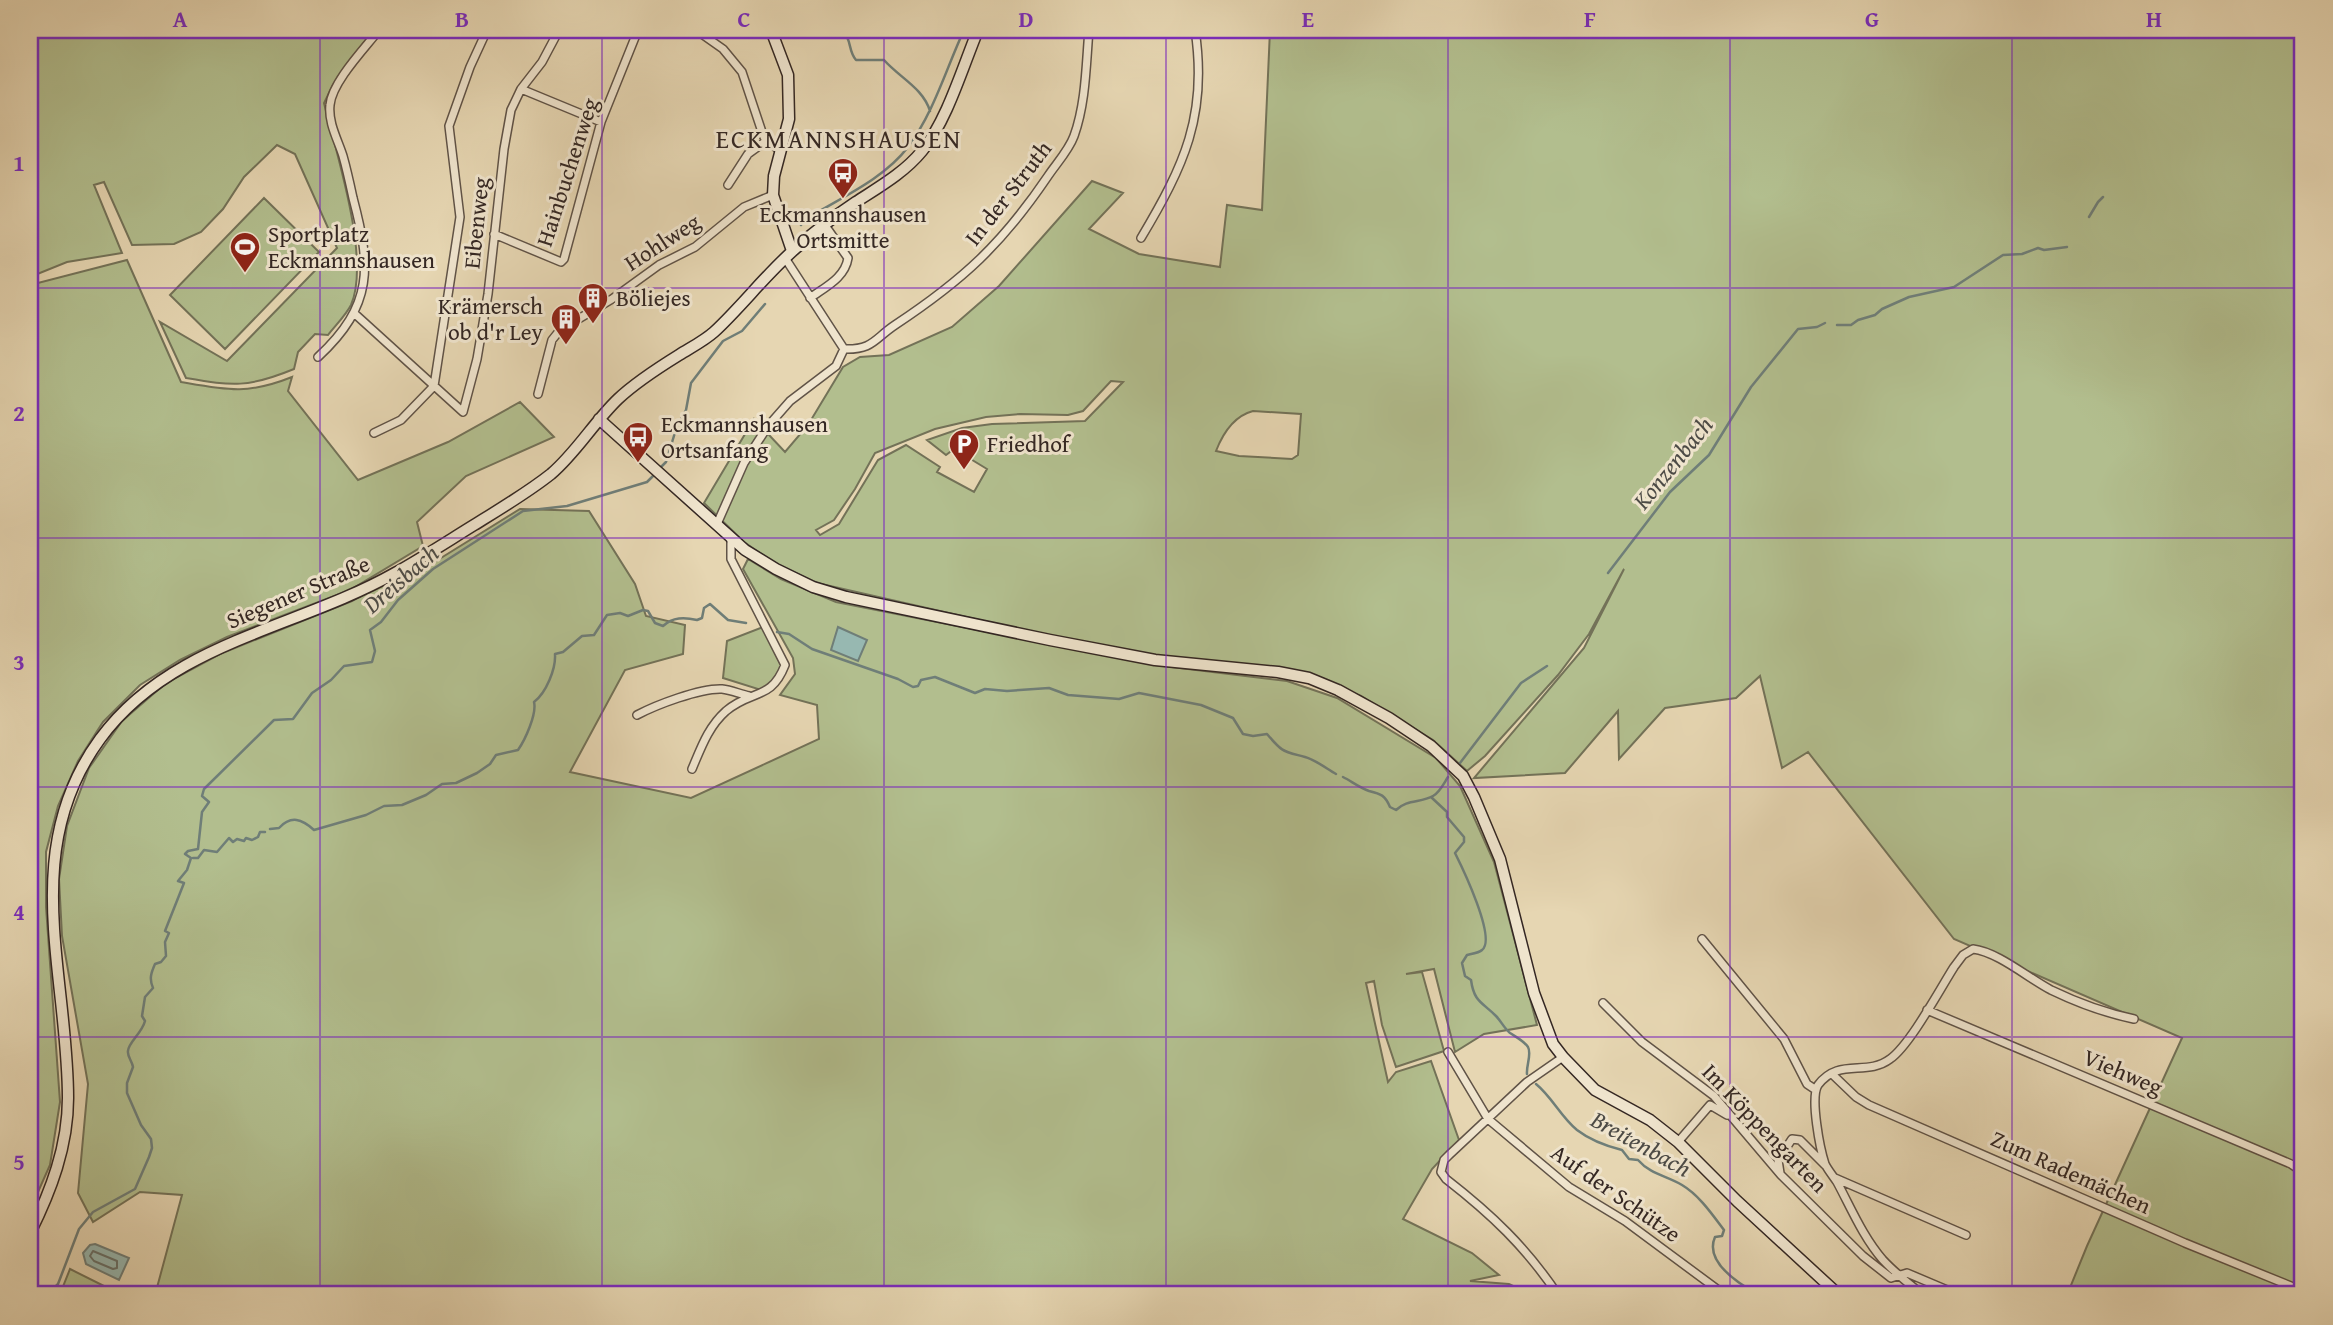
<svg xmlns="http://www.w3.org/2000/svg" width="2333" height="1325" viewBox="0 0 2333 1325" font-family="'Gentium Book Plus',serif">
	<style>
		.green { fill: #b2be8e; stroke: #737258; stroke-width: 2; fill-rule: evenodd }
		.water { fill: #97b8b1; stroke: #6f7e78; stroke-width: 2 }
		.lines { fill: none; stroke-linecap: round; stroke-linejoin: round }
		.shore { stroke: #66706a; stroke-width: 2 }
		.stream { stroke: #6f7e78; stroke-width: 2.5 }
		.street-casing { stroke: #605347; stroke-width: 10 }
		.secondary-casing { stroke: #342723; stroke-width: 13 }
		.street { stroke: #efe4cd; stroke-width: 7 }
		.secondary { stroke: #efe4cd; stroke-width: 10 }
		.grid { fill: none; stroke: #7b2cbf; stroke-width: 2; stroke-opacity: 0.55 }
		.labels { text-anchor: middle; stroke-width: 6; stroke-linejoin: round; paint-order: stroke }
		.street-label { font-size: 23px; fill: #342723; stroke: #efe4cd }
		.poi-label { font-size: 23px; fill: #342723; stroke: #efe4cd; text-anchor: start }
		.water-label { font-size: 24px; font-style: italic; fill: #4d4b46; stroke: #efe4cd }
		.quarter-label { font-size: 26px; letter-spacing: 2px; fill: #342723; stroke: #efe4cd }
		.neatline { fill: none; stroke: #7b2cbf; stroke-width: 2.5 }
		.grid-label { font-size: 23px; text-anchor: middle; font-weight: bold; fill: #7b2cbf }
	</style>
	<rect width="100%" height="100%" fill="#e6d6b2"/>
	<filter id="stains"><feTurbulence type="fractalNoise" baseFrequency=".00286" numOctaves="4"/><feColorMatrix values="0 0 0 0 .2 0 0 0 0 .09 0 0 0 0 .02 0 0 0 .5 -.17"/></filter>
	<radialGradient id="worn" r=".72"><stop offset=".6" stop-color="#630" stop-opacity="0"/><stop offset="1" stop-color="#630" stop-opacity=".3"/></radialGradient>
	<path class="green" d="M30,30H373L333,85L324,103C336,152 371,259 351,305C346,315 335,326 328,335L315,334L298,352L294,369C248,388 233,386 186,378L160,322L227,361L337,248L295,154L277,145L244,177L223,209L201,232L174,244L132,245L104,182L94,185L122,253L67,262L30,277Z
		M1270,30H2303V1295H2067L2087,1246L2182,1038L1954,939L1808,752L1782,768L1760,676L1736,698L1665,708L1619,759L1618,711L1565,773L1474,778L1584,648L1624,569L1589,634L1558,675L1485,756L1467,771L1433,740L1361,696L1310,676L1154,656L1050,636L817,583L776,564L744,542L704,503L754,419L785,452L808,425L843,367L860,357L889,355L952,327L999,286L1092,181L1123,193L1089,229L1139,254L1220,267L1227,205L1262,210ZM1111,381L1123,382L1085,421L992,424L962,428L927,440L946,455L954,449L987,469L974,492L937,472L940,467L906,445L878,460L839,524L820,535L816,530L834,520L855,489L875,453L935,429L986,417L1020,414L1068,415L1083,411ZM1253,411L1301,414L1298,455L1292,459L1239,456L1216,451C1223,433 1234,416 1253,411Z
		M264,198L319,252L225,349L170,295Z
		M127,260L181,382C227,390 247,395 292,377L288,391L358,480L448,442L520,402L554,437L466,476L417,522L423,546L350,590L227,637L180,660L140,685L103,722L78,761L58,806L46,852V907L60,1102L50,1165L30,1210V285Z
		M520,509L589,511L635,584L646,616L685,625L683,654L625,670L570,772L691,798L819,739L817,705L780,695L795,674L793,658L743,569L748,559L781,579L836,602L1155,665L1287,681L1337,698L1436,758L1460,786L1494,862L1537,1025L1484,1034L1455,1052L1434,969L1406,974L1422,972L1444,1051L1396,1067L1382,1025L1374,981L1366,983L1388,1082L1396,1072L1431,1061L1459,1140L1432,1169L1403,1219L1472,1253L1499,1275L1470,1281L1509,1284L1533,1295H155L182,1195L140,1192L93,1222L78,1193L88,1084L62,936L59,879L67,826L89,768L122,721L166,683L220,654L352,601L426,559L428,566Z
		M763,627L781,665L778,677L761,690L723,678L727,641Z
		M70,1269L122,1295H56L62,1289Z"/>
	<path class="water" d="M838,627L867,640L858,661L831,650Z
		M95,1244L129,1258L119,1280L86,1264L83,1253L90,1245Z"/>
	<g class="lines">
		<path class="shore" d="M93,1251L117,1261V1268L113,1269L94,1261L90,1256Z"/>
		<path class="stream" d="M843,30C852,41 848,51 856,60H884C900,78 923,88 930,111
			M2089,217L2098,202L2103,197
			M801,225L806,219C840,198 884,179 908,147C934,112 946,69 964,30
			M1837,325H1851L1858,320L1875,315L1882,309L1909,297L1954,287L2003,255L2022,254L2038,248L2044,250L2067,247
			M659,469L666,462L677,426L686,410L691,383L723,341L742,331L765,304
			M1608,573L1670,492L1709,455L1751,387L1798,329L1817,327L1825,323
			M777,632L789,634L812,649L898,679L913,687L918,686L921,680L935,677L975,693L985,689L1007,691L1049,688L1068,695L1119,699L1139,693L1201,705L1233,718L1243,734L1253,736L1267,734C1283,753 1283,751 1305,757C1316,760 1327,769 1336,774
			M1460,763L1521,683L1547,666
			M1343,777C1351,781 1360,788 1369,791C1381,794 1385,795 1390,807L1396,810C1407,799 1421,803 1433,796C1440,792 1444,783 1448,777
			M1431,797L1447,812V817L1464,837V842L1455,853C1462,867 1497,939 1482,950C1479,953 1471,954 1467,955L1462,963L1465,976L1471,980C1474,1002 1482,1002 1496,1016C1501,1021 1504,1028 1510,1033C1516,1037 1524,1041 1528,1047C1532,1054 1526,1066 1527,1074
			M270,829L279,828C291,815 302,819 314,830L366,815L384,806L402,805L426,795L442,784L456,783L477,773L490,764L496,755L518,750C525,740 537,714 534,702C546,693 556,669 555,654L563,652L582,636L594,635L607,615L620,613L628,616L643,610L648,611L655,623L663,626C673,617 684,617 697,620L702,618L704,608L710,604L728,620L746,623
			M193,858H198L204,850L217,852L229,838L233,842L237,839L244,841L246,838L252,840L258,837L260,832H265
			M1536,1084C1552,1097 1561,1117 1577,1130C1590,1140 1606,1146 1622,1150L1629,1159L1638,1160C1650,1174 1667,1176 1682,1185C1699,1195 1712,1214 1724,1230L1722,1236L1715,1237C1704,1262 1739,1284 1759,1295
			M47,1295L58,1284L79,1229L93,1212L135,1189L149,1157L152,1148L151,1139L141,1125L127,1093V1083L133,1067C132,1061 127,1056 128,1051C128,1043 142,1033 145,1021L142,1016L145,997L153,988C149,979 151,973 155,964L161,962L166,956L165,942L169,933L165,931L184,883L178,881L187,870L191,858L185,854L188,851L198,849L202,812L209,802L202,796L204,789L274,720L293,719L312,693L331,680L344,666L372,662L375,651L370,630L381,622L398,600L433,569L523,511L567,506L647,482L655,474"/>
		<g class="street-casing">
			<path id="street" d="M696,30L723,49L742,72L763,135L766,141L780,150
				M521,89L601,122
				M728,185L748,154L766,141
				M494,234L561,262L564,259L601,122L638,30
				M1141,238C1184,166 1208,115 1195,30
				M810,298C825,287 845,278 848,258L824,224
				M355,314L463,412L477,359L488,294L504,149L511,110L521,89L542,62L559,30
				M844,349C873,350 874,339 895,325C963,280 1002,244 1048,176C1056,164 1069,150 1074,136C1086,103 1086,64 1089,30
				M318,357C374,305 371,266 353,198C350,184 347,170 343,156C338,140 328,123 330,105C332,82 365,48 379,30
				M538,394L552,340L560,330L612,299L659,265L695,247L744,207L773,195
				M374,433L401,420L434,386L460,217L449,126L470,67L487,30
				M717,524L744,463L768,426L790,401L836,366L844,349L785,258
				M637,715C656,705 700,688 722,689C731,690 740,694 749,696
				M692,769C701,748 708,727 726,711C752,689 771,701 785,665L731,559V538
				M1702,939L1784,1039L1807,1084L1816,1090
				M1603,1003L1642,1042L1714,1096L1781,1175L1863,1256L1891,1278L1907,1273L1959,1295
				M1927,1010L2291,1164L2303,1172
				M1448,1052L1488,1119L1569,1187L1625,1221L1725,1295
				M1832,1074L1856,1097L1869,1105L2185,1243L2303,1291
				M1678,1142L1710,1105L1727,1115
				M1780,1173L1778,1160L1792,1139L1800,1140L1825,1165
				M1835,1178L1966,1235
				M1558,1295C1526,1247 1491,1214 1446,1179L1441,1172L1444,1160L1449,1155L1527,1082L1563,1057
				M1923,1295C1909,1284 1895,1273 1883,1260C1863,1237 1851,1208 1837,1182C1833,1176 1828,1170 1825,1164C1820,1149 1810,1098 1818,1085C1839,1057 1866,1077 1890,1059C1910,1045 1940,989 1954,967L1963,955L1973,949C1998,952 2028,978 2051,990C2078,1003 2105,1013 2134,1019"/>
		</g>
		<g class="secondary-casing">
			<path id="secondary" d="M771,30L788,75L789,119L774,176L773,195L792,251
				M599,419L745,550L776,569L813,587L846,597L1050,640L1155,660L1278,672L1309,678L1338,690L1389,718L1431,746L1463,776L1474,797L1500,859L1534,993L1553,1044L1563,1057L1595,1090L1650,1120L1678,1142L1737,1201L1839,1295
				M30,1233C51,1191 68,1146 68,1098C68,974 18,851 100,739C171,642 296,629 395,573C422,558 448,541 474,525C500,509 527,493 551,474C576,453 594,422 618,399C636,382 658,368 679,355C690,348 704,341 714,332C743,305 766,274 796,248C815,231 835,216 856,202C879,187 904,173 922,151C947,121 963,66 978,30"/>
		</g>
		<use href="#street" class="street"/>
		<use href="#secondary" class="secondary"/>
	</g>
	<path class="grid" d="M320,30V1295M602,30V1295M884,30V1295M1166,30V1295M1448,30V1295M1730,30V1295M2012,30V1295M30,288H2303M30,538H2303M30,787H2303M30,1037H2303"/>
	<defs>
		<g id="bus-pin" transform="scale(1.575)"><path d="M0 17L-7.5 6A9.5 9.5 0 1 1 7.5 6Z" fill="#8f2418" stroke="#efe4cd"/><path d="M-5-6H5V4H4V6H2V4H-2V6H-4V4H-5ZM-3.5-4V0h7V-4ZM-3.5 1.2v1.5H-2V1.2ZM2 1.2v1.5H3.5V1.2Z" fill="#fff"/></g>
		<g id="stadium-pin" transform="scale(1.575)"><path d="M0 17L-7.5 6A9.5 9.5 0 1 1 7.5 6Z" fill="#8f2418" stroke="#efe4cd"/><path d="M0-5a6.5 5 0 1 0 0 10a6.5 5 0 1 0 0-10ZM-3.5-1.8h7v3.6h-7Z" fill="#fff"/></g>
		<g id="building-pin" transform="scale(1.575)"><path d="M0 17L-7.5 6A9.5 9.5 0 1 1 7.5 6Z" fill="#8f2418" stroke="#efe4cd"/><path d="M-4-6H4V6H1V3H-1V6H-4ZM-2.5-4.3h1.7v1.8h-1.7ZM.8-4.3h1.7v1.8H.8ZM-2.5-1h1.7V.8h-1.7ZM.8-1h1.7V.8H.8Z" fill="#fff"/></g>
		<g id="parking-pin" transform="scale(1.575)"><path d="M0 17L-7.5 6A9.5 9.5 0 1 1 7.5 6Z" fill="#8f2418" stroke="#efe4cd"/><path d="M-3.5-5.5H1a3.5 3.5 0 0 1 0 7H-1V5.5H-3.5ZM-1-3.4V-.6H.8a1.4 1.4 0 0 0 0-2.8Z" fill="#fff"/></g>
	</defs>
	<g fill-rule="evenodd">
		<use href="#bus-pin" x="843" y="173"/>
		<use href="#stadium-pin" x="245" y="247"/>
		<use href="#building-pin" x="593" y="298"/>
		<use href="#building-pin" x="566" y="319"/>
		<use href="#bus-pin" x="638" y="437"/>
		<use href="#parking-pin" x="964" y="444"/>
	</g>
	<g class="labels">
		<g class="street-label">
			<text transform="translate(567 172) rotate(-72)" y="8">Hainbuchenweg</text>
			<text transform="translate(1008 193) rotate(-52)" y="8">In der Struth</text>
			<text transform="translate(476 223) rotate(-84)" y="8">Eibenweg</text>
			<text transform="translate(662 242) rotate(-33)" y="8">Hohlweg</text>
			<text transform="translate(298 592) rotate(-23)" y="8">Siegener Straße</text>
			<text transform="translate(2123 1072) rotate(23)" y="8">Viehweg</text>
			<text transform="translate(1765 1128) rotate(46)" y="8">Im Köppengarten</text>
			<text transform="translate(2071 1172) rotate(24)" y="8">Zum Rademächen</text>
			<text transform="translate(1616 1193) rotate(35)" y="8">Auf der Schütze</text>
		</g>
		<g class="poi-label">
			<text x="843" y="222" text-anchor="middle">Eckmannshausen<tspan x="843" dy="26">Ortsmitte</tspan></text>
			<text x="268" y="242">Sportplatz<tspan x="268" dy="26">Eckmannshausen</tspan></text>
			<text x="616" y="306">Böliejes</text>
			<text x="543" y="314" text-anchor="end">Krämersch<tspan x="543" dy="26">ob d'r Ley</tspan></text>
			<text x="661" y="432">Eckmannshausen<tspan x="661" dy="26">Ortsanfang</tspan></text>
			<text x="987" y="452">Friedhof</text>
		</g>
		<g class="water-label">
			<text transform="translate(1673 463) rotate(-51)" y="8">Konzenbach</text>
			<text transform="translate(401 579) rotate(-41)" y="8">Dreisbach</text>
			<text transform="translate(1641 1144) rotate(29)" y="8">Breitenbach</text>
		</g>
		<g class="quarter-label">
			<text x="839" y="148">ECKMANNSHAUSEN</text>
		</g>
	</g>
	<rect width="2333" height="1325" fill="none" stroke="#e6d6b2" stroke-width="77"/>
	<rect x="38" y="38" width="2256" height="1248" class="neatline"/>
	<g class="grid-label">
		<text x="180" y="27">A</text>
		<text x="462" y="27">B</text>
		<text x="744" y="27">C</text>
		<text x="1026" y="27">D</text>
		<text x="1308" y="27">E</text>
		<text x="1590" y="27">F</text>
		<text x="1872" y="27">G</text>
		<text x="2154" y="27">H</text>
		<text x="19" y="171">1</text>
		<text x="19" y="421">2</text>
		<text x="19" y="670">3</text>
		<text x="19" y="920">4</text>
		<text x="19" y="1170">5</text>
	</g>
	<rect width="100%" height="100%" filter="url(#stains)"/>
	<rect width="100%" height="100%" fill="url(#worn)"/>
</svg>
